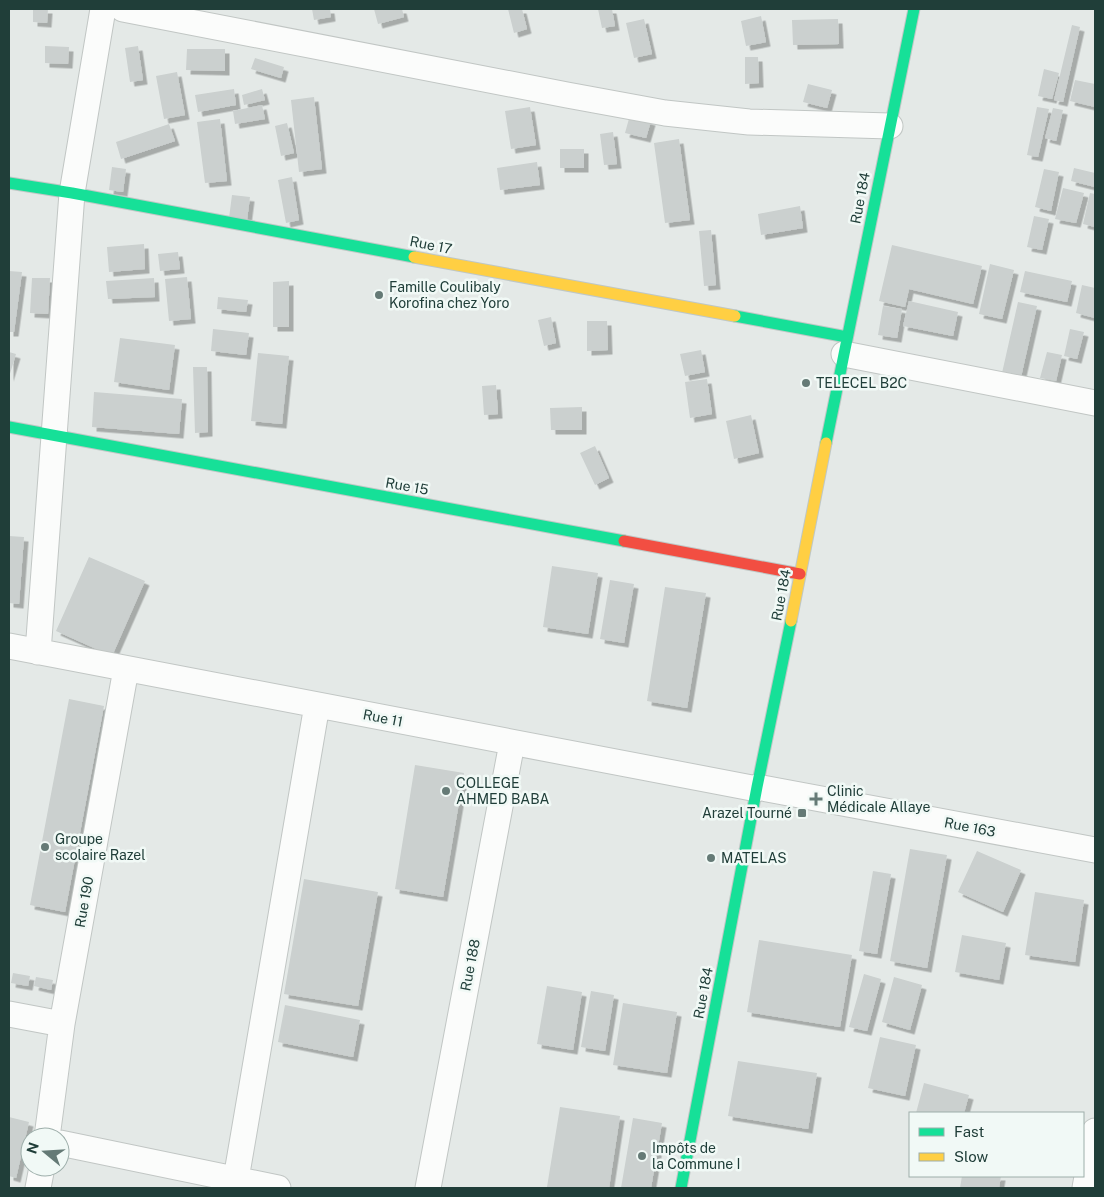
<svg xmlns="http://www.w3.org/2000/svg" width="1104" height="1197" viewBox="0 0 1104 1197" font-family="'Public Sans',sans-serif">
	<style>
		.building { fill: #cbd0cf; filter: url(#shadow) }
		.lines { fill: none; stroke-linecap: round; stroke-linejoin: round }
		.street-casing { stroke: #c1c6c4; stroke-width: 27 }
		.fast-casing { stroke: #bfc7c5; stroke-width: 13 }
		.slow-casing { stroke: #bfc7c5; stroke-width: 13 }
		.jam-casing { stroke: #bfc7c5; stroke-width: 13 }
		.street { stroke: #fbfcfb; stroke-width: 25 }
		.fast { stroke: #16e098; stroke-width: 11 }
		.slow { stroke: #ffcf43; stroke-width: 11 }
		.jam { stroke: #f24e42; stroke-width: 11 }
		.poi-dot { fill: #657a76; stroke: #f1f9f6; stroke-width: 2 }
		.labels { text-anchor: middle; stroke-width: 5; stroke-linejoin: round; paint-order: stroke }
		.street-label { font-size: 14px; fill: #203e39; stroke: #f1f9f6 }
		.poi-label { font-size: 14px; fill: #203e39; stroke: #f1f9f6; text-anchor: start }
	</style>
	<defs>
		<filter id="shadow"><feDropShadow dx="4.5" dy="4.5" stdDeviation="0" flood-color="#0004"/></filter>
	</defs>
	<rect width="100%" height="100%" fill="#e4e9e7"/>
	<path class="building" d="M33,9H48L47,23L33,22Z
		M312,9H330L331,17L314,20Z
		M374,9H402L404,17L378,24Z
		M508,9H522L527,29L514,33Z
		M598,9H612L615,26L602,28Z
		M761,16L766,42L746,46L741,21Z
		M644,19L652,54L634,58L626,23Z
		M838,19L839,44L793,45L792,20Z
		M1072,25L1080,27L1063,102L1054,100Z
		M45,46L69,47L68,64L45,63Z
		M138,46L143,80L130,82L125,48Z
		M187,49H225V71L186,70Z
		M745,57H758L759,83L745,84Z
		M255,58L284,67L281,78L251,69Z
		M1044,69L1059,73L1052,99L1038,96Z
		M177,72L185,115L164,119L156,76Z
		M1075,80L1095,84V107L1070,101Z
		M808,84L832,90L827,108L803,102Z
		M234,89L236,105L198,112L195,95Z
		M262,89L265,100L244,105L242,95Z
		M314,97L322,169L299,172L291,100Z
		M262,105L265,119L235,124L233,111Z
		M530,107L536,145L511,149L505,111Z
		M1037,107L1049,109L1038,157L1027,155Z
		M1053,108L1063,110L1056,141L1045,138Z
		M630,115L651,121L646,138L625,133Z
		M220,119L227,181L205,183L197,122Z
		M287,123L294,153L281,156L275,126Z
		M169,124L175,141L121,159L116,142Z
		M613,132L617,164L604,165L600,134Z
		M679,139L690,220L665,223L654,143Z
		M560,149H584V168H560Z
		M537,162L540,185L500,190L497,168Z
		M112,167L126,169L123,192L109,190Z
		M1074,168L1095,173V187L1071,181Z
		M1044,169L1059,172L1051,211L1035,207Z
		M292,177L299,220L286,223L278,180Z
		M1063,188L1084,193L1076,223L1055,219Z
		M1090,193L1095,194V227L1083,224Z
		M232,195L250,197L247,220L229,218Z
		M800,206L803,228L761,235L758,214Z
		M1034,216L1049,219L1042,250L1027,247Z
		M711,230L716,285L704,286L699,231Z
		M144,244L145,269L109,272L107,247Z
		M892,245L982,266L973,304L909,289L905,307L879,301Z
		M178,252L180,269L160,271L158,254Z
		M990,264L1014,270L1002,319L979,314Z
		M9,271L22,272L14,332H9Z
		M1025,271L1072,281L1067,302L1020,292Z
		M187,277L191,319L169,321L165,279Z
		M32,278H50L48,314L30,313Z
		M154,278L155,297L108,299L106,281Z
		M289,281V327H273V282Z
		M1082,285L1095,288V318L1076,313Z
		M218,297L248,300L246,312L217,309Z
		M909,301L958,312L953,336L903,326Z
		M1018,302L1037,306L1021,377L1002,373Z
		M883,306L902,309L897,338L878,335Z
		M551,317L556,343L544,346L538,320Z
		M587,321H607L608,350L587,351Z
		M213,329L249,333L246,355L211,351Z
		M1070,329L1084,332L1077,359L1064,356Z
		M120,338L175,345L169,390L114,382Z
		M701,350L705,372L685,376L680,354Z
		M9,352L16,354L9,377Z
		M1047,352L1062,355L1056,381L1040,378Z
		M258,353L289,356L282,424L251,421Z
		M193,367H207L208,432L195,433Z
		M707,379L712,414L690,418L685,382Z
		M496,385L498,414L484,415L482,386Z
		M94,392L182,399L179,434L92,427Z
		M582,407V430H551L550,408Z
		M751,415L759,453L734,459L726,421Z
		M595,446L609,478L595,485L580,453Z
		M9,536L24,537L19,604L9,603Z
		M89,557L145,581L112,656L56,631Z
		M552,566L598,573L588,634L543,627Z
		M610,580L634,584L624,643L600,639Z
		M665,587L706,593L687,708L647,701Z
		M69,699L104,706L65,912L30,905Z
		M415,765L464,773L443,897L395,889Z
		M910,849L947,855L927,968L890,961Z
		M977,851L1021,870L1003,912L958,892Z
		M873,871L891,874L877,954L859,951Z
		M304,879L378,892L358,1006L284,994Z
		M1035,892L1084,900L1075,962L1025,955Z
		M962,935L1006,943L999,980L955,972Z
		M759,940L852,955L840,1027L747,1012Z
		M13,973L30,976L28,986L11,983Z
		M864,974L881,979L867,1031L849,1027Z
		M36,977L53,980L51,990L34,986Z
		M894,977L922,985L910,1030L882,1022Z
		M547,986L582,992L573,1050L537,1044Z
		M591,991L614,995L605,1051L581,1047Z
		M623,1003L677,1012L667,1073L613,1065Z
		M285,1005L360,1020L353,1057L278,1042Z
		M880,1037L916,1045L905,1096L868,1088Z
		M738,1061L817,1073L808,1129L728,1116Z
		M924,1083L969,1095L964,1113H916Z
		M560,1107L620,1116L609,1188H556L547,1187Z
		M9,1117L29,1122L16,1178L9,1176Z
		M633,1118L662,1123L651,1188H621Z
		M962,1176H1001L999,1188H960Z"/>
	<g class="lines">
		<g class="street-casing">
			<path id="street" d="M123,9L567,95L665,113L749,122L890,126
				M844,354L1095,403
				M9,646L757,789
				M38,652L72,193L103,9
				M757,787L1095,850
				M9,1014L62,1024
				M47,1137L62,1024L126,669
				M60,1143L278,1188
				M236,1179L317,705
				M38,1188L42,1167
				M428,1188L512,743
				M1085,1188L1095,1131"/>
		</g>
		<g class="fast-casing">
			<path id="fast" d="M9,183L72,193L414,257
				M735,316L847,337
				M9,427L624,541
				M826,443L914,9
				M681,1188L757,787L791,621"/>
		</g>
		<g class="slow-casing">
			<path id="slow" d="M414,257L735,316
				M791,621L826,443"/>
		</g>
		<g class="jam-casing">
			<path id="jam" d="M624,541L800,574"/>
		</g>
		<use href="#street" class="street"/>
		<use href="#fast" class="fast"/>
		<use href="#slow" class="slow"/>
		<use href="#jam" class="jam"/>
	</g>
	<g class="poi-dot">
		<circle cx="379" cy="295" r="5"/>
		<circle cx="806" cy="383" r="5"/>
		<circle cx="446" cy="791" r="5"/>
		<path d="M813.5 791.5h5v5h5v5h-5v5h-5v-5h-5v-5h5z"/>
		<rect x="797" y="808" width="10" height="10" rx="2.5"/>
		<circle cx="45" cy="847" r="5"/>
		<circle cx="711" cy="858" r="5"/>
		<circle cx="642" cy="1156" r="5"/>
	</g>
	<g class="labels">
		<g class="street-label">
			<text transform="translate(860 198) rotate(-79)" y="5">Rue 184</text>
			<text transform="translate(431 245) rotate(11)" y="5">Rue 17</text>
			<text transform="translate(407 486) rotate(10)" y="5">Rue 15</text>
			<text transform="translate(781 595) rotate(-79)" y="5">Rue 184</text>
			<text transform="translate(383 718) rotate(11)" y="5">Rue 11</text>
			<text transform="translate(970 827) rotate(11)" y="5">Rue 163</text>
			<text transform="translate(84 902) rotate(-80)" y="5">Rue 190</text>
			<text transform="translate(470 965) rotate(-79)" y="5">Rue 188</text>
			<text transform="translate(703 993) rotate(-79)" y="5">Rue 184</text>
		</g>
		<g class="poi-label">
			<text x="389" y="292">Famille Coulibaly<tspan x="389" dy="16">Korofina chez Yoro</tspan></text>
			<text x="816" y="388">TELECEL B2C</text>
			<text x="456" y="788">COLLEGE<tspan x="456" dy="16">AHMED BABA</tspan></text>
			<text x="827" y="796">Clinic<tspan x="827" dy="16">Médicale Allaye</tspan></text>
			<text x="792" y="818" text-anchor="end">Arazel Tourné</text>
			<text x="55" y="844">Groupe<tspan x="55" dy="16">scolaire Razel</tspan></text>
			<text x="721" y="863">MATELAS</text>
			<text x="652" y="1153">Impôts de<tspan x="652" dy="16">la Commune I</tspan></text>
		</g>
	</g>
	<rect width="1104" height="1197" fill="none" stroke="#203e39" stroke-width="20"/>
	<rect x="909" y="1112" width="175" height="65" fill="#f1f9f6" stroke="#9daeaa"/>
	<rect x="919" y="1128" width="25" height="8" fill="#16e098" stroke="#9daeaa"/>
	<text x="954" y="1137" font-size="15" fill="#203e39">Fast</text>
	<rect x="919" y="1153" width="25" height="8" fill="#ffcf43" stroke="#9daeaa"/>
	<text x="954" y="1162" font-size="15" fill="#203e39">Slow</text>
	<g transform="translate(45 1152) rotate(288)"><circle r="24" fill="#f1f9f6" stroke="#9daeaa"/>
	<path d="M0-4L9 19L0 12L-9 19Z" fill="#657a76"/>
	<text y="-8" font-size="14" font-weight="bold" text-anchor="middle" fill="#203e39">N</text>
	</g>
</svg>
